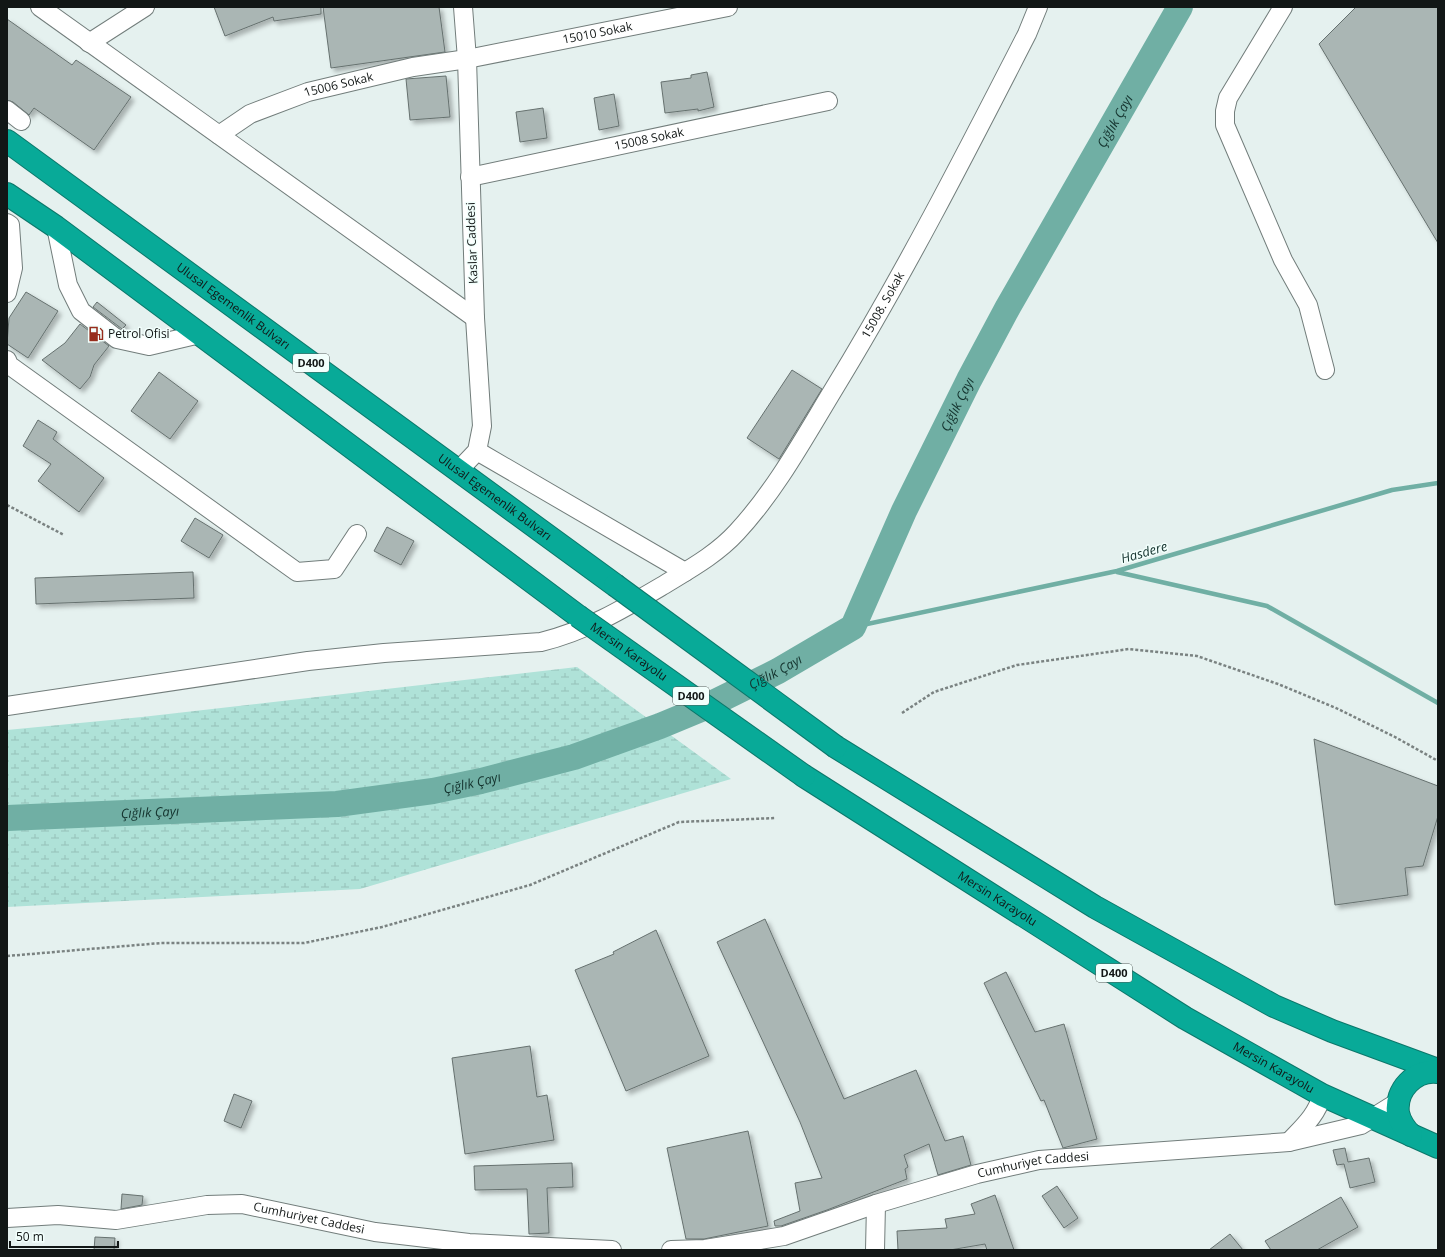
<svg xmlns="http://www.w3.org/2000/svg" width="1445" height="1257" viewBox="0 0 1445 1257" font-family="'Open Sans',sans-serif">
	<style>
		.wetland { fill: url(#wetland-marsh) }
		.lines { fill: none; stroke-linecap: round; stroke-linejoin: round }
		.stream { stroke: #70afa4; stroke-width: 4.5 }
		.river { stroke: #70afa4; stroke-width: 26 }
		.building { fill: #aab6b4; stroke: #66716f; filter: url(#shadow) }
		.minor-casing { stroke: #727d7b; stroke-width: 20 }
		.highway-casing { stroke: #0c776a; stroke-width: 24 }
		.path { stroke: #7a8281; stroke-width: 2.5; stroke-dasharray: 3 2; stroke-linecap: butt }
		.minor { stroke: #fff; stroke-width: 18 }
		.highway { stroke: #08aa98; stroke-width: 22 }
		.highway-bridge-casing { stroke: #0c776a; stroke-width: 24; stroke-linecap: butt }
		.highway-bridge { stroke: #08aa98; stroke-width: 22 }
		.labels { text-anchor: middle; stroke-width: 3; stroke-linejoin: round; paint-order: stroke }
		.shield { fill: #f2fffc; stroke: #555d5b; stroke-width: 1 }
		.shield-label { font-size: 11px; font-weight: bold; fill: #121716 }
		.street-label { font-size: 12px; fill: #121716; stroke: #f2fffc }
		.poi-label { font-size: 12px; fill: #121716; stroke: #f2fffc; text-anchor: start }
		.water-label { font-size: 13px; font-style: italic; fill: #13322d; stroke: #f2fffc }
	</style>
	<defs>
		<pattern id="wetland-marsh" width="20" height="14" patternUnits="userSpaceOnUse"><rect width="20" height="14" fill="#afe2d8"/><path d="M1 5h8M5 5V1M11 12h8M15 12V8" fill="none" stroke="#96c1b9"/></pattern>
		<filter id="shadow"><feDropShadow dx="3.5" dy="3.5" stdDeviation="2" flood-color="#0004"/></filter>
	</defs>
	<rect width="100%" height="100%" fill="#e5f1ef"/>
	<path class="wetland" d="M577,667L731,779L360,889L7,907V730L142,717Z"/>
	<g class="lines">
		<path class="stream" d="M1117,572L1267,606L1438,703
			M853,627L1117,571L1392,490L1438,483"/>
		<path class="river" id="s1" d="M7,818L337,804L433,791L481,781L574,757L660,726L701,709L778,671L853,627L904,511L969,380L1008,307L1180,7"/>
	</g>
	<path class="building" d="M214,7H321V14L274,21L273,17L225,36Z
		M323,7H439L445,52L331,68Z
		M1356,7H1438V243L1319,44Z
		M7,19L72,65L76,60L131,97L94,150L34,108L29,115L13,102L7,100Z
		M707,72L714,107L698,111V109L665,113L661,82L691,78V75Z
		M446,76L450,117L410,120L406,79Z
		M614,94L619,126L599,130L594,98Z
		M543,108L547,138L520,142L516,112Z
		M26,292L58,311L28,358L7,344L9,318Z
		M97,302L126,325L122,329L93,307Z
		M80,324L109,346L94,365L90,377L80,389L42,360L65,343Z
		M792,370L822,389L779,459L747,438Z
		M159,372L198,401L170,439L131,411Z
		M38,420L57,432L53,439L104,478L79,512L38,481L51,464L23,446Z
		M195,518L223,535L209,558L181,541Z
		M387,527L414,541L401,565L374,551Z
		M193,572L194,598L36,604L35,578Z
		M1314,739L1438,786V816L1423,866L1405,868L1408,895L1335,905Z
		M765,919L844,1099L916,1070L945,1141L963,1136L971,1165L938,1175L929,1144L904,1155L908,1167L905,1169L907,1179L827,1210L781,1226H775L774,1221L800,1211L795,1183L822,1178L800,1122L717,942Z
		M656,930L709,1056L626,1091L575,970L614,954L613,952Z
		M1006,972L1035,1032L1064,1024L1097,1139L1063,1148L1044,1100L1041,1101L984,983Z
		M530,1046L537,1097L547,1095L554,1140L465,1154L452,1058Z
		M234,1094L252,1101L241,1128L224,1121Z
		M748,1131L768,1226L704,1239H686L667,1148Z
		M1345,1148L1348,1162L1369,1158L1375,1182L1350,1188L1344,1164L1337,1165L1333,1150Z
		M572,1163L573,1187L547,1188L549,1233L529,1234L527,1189L475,1190L474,1166Z
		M1057,1186L1078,1218L1064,1228L1042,1196Z
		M122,1194L143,1196L142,1205L121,1209Z
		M995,1195L1014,1250H987L985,1244L950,1250H898L897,1231L947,1228L945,1219L975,1214L971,1204Z
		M1341,1197L1358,1227L1317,1250H1271L1265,1241Z
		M1230,1234L1243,1250H1209Z
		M95,1237L115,1238L114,1250H94Z"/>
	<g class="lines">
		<g class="minor-casing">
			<g id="minor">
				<path d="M40,7L475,318"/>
				<path d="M1283,7L1228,98L1225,111V125L1283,260L1308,305L1325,370"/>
				<path d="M89,43L145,7"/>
				<path d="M7,110L21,121"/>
				<path id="s2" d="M219,135L250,114L308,92L413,67L467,59L728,7"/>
				<path id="s3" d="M470,177L828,101"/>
				<path d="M7,223L10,225L13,268L7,293"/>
				<path d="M56,227L68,285L81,311L117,339L149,346L200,334"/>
				<path d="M7,360L9,365L297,572L334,569L357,534"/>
				<path d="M477,451L685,572"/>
				<path d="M458,471L477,451L482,426L475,318L467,59L463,7"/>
				<path id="s4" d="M7,706L308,661L384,653L541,642C586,631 623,609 662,586C688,570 716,555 737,532C775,491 803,440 832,392C903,276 965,155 1027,34L1038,7"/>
				<path d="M1289,1142C1303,1127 1317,1115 1322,1095"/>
				<path id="s5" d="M7,1218L58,1215L116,1220L207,1205L242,1204L375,1232L469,1243L612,1250"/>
				<path id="s6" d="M671,1250L705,1249L784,1236L876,1204L977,1174L1039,1160L1289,1142L1361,1125L1398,1102"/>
				<path d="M875,1250L876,1204"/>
			</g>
		</g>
		<g class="highway-casing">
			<g id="highway">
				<path id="s7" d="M7,141L615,585"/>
				<path d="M7,194L56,227L578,616"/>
				<path d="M836,747L1095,907L1274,1006L1332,1031L1438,1070"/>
				<path id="s8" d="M804,776L1185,1018L1322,1095L1438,1147"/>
				<path d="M1411,1135C1405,1129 1400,1122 1398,1113C1395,1090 1415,1069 1438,1072"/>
			</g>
		</g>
		<path class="path" d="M7,505L64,535
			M902,713L934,692L1017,665L1129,649L1197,656L1278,684L1336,708L1395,737L1438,761
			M7,956L161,943H304L382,927L530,885L679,822L776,818"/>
		<use href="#minor" class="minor"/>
		<use href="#highway" class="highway"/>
		<g class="highway-bridge-casing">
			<g id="highway-bridge">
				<path d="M615,585L836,747"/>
				<path id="s9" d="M578,616L804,776"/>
			</g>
		</g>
		<use href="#highway-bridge" class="highway-bridge"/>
	</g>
	<defs>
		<g id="fuel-bare" transform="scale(1.2)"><path d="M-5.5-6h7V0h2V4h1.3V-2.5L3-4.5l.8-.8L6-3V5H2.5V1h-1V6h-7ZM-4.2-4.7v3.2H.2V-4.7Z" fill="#972d1c" stroke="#f2fffc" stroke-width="2.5" paint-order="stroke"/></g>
	</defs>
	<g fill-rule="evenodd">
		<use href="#fuel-bare" x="96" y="334"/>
	</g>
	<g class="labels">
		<g class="shield">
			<rect x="293" y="354" width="36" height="18" rx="3"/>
			<rect x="673" y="687" width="36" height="18" rx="3"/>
			<rect x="1096" y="964" width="36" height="18" rx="3"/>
		</g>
		<g class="shield-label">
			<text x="311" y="367">D400</text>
			<text x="691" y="700">D400</text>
			<text x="1114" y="977">D400</text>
		</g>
		<g class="street-label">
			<text dy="4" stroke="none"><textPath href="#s2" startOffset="395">15010 Sokak</textPath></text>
			<text dy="4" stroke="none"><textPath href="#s2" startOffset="131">15006 Sokak</textPath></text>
			<text dy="4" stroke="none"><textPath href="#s3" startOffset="183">15008 Sokak</textPath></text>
			<text transform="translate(472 243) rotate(-92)" y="4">Kaslar Caddesi</text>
			<text dy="4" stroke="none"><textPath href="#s4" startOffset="1035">15008. Sokak</textPath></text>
			<text dy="4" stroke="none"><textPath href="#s7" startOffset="280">Ulusal Egemenlik Bulvarı</textPath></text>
			<text dy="4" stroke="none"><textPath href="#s7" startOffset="604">Ulusal Egemenlik Bulvarı</textPath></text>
			<text dy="4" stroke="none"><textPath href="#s9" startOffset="62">Mersin Karayolu</textPath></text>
			<text dy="4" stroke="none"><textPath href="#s8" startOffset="229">Mersin Karayolu</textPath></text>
			<text dy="4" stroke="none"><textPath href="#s8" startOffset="553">Mersin Karayolu</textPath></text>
			<text dy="4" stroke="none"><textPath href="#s6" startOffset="374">Cumhuriyet Caddesi</textPath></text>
			<text dy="4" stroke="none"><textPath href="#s5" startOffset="305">Cumhuriyet Caddesi</textPath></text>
		</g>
		<g class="poi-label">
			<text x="108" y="338">Petrol Ofisi</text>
		</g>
		<g class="water-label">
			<text dy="5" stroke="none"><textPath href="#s1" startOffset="1451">Çığlık Çayı</textPath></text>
			<text dy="5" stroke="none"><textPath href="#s1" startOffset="1127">Çığlık Çayı</textPath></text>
			<text transform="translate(1144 552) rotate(-16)" y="5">Hasdere</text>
			<text dy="5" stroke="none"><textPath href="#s1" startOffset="791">Çığlık Çayı</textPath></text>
			<text dy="5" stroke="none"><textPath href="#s1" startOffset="467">Çığlık Çayı</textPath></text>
			<text dy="5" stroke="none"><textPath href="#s1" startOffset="143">Çığlık Çayı</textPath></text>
		</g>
	</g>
	<rect width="1445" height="1257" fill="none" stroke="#121716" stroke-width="16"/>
	<path d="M10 1241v6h108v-6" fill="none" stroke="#121716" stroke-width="2"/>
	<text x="16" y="1241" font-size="12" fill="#121716" stroke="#f2fffc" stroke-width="3" paint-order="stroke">50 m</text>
</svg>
